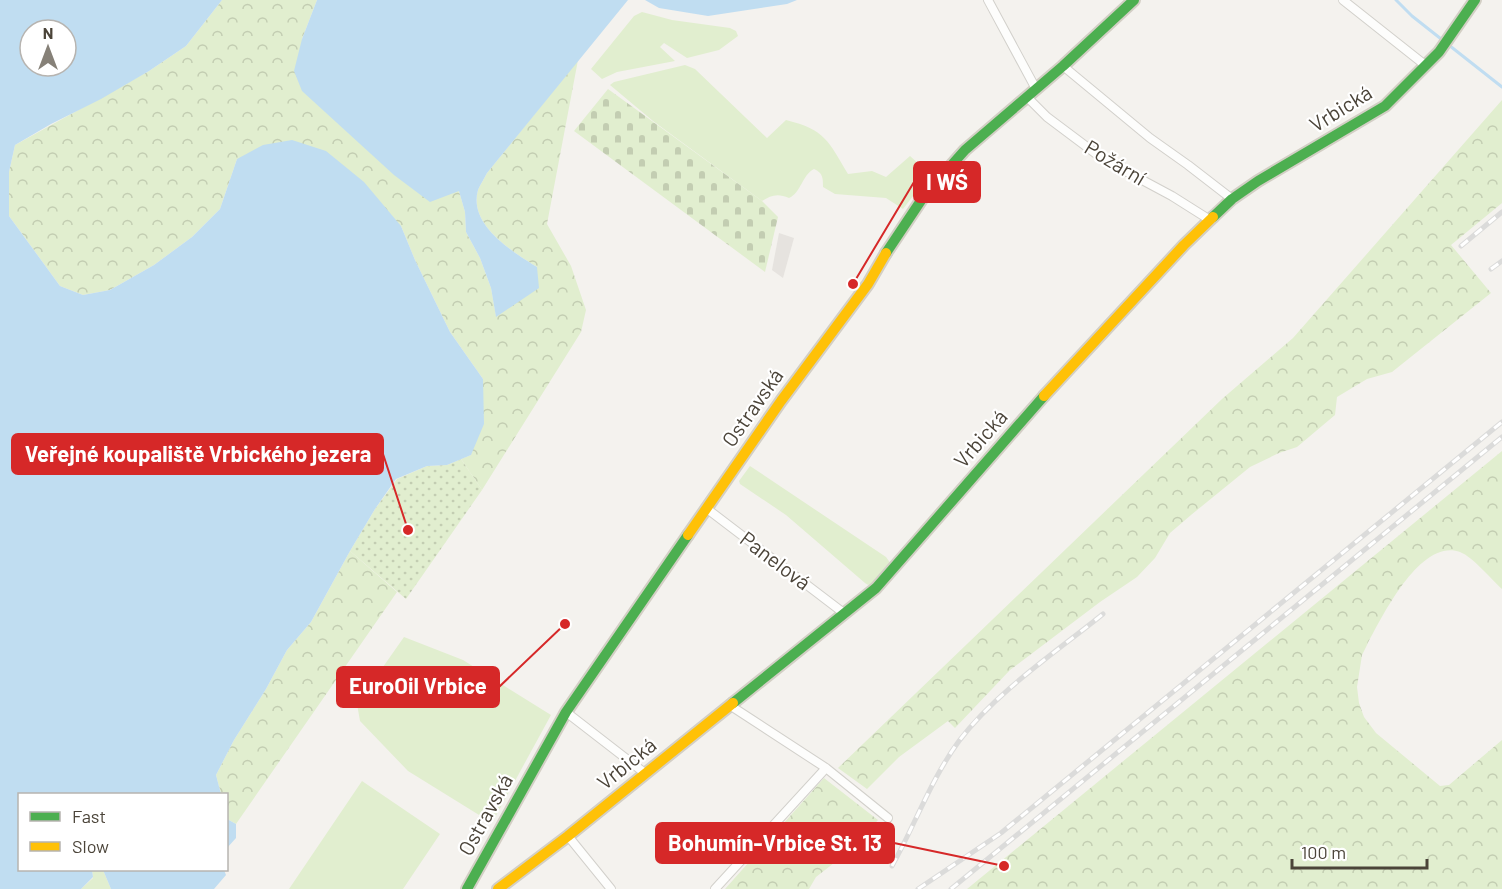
<svg xmlns="http://www.w3.org/2000/svg" width="1502" height="889" viewBox="0 0 1502 889" font-family="Barlow,sans-serif">
	<style>
		.green { fill: #e1eecf }
		.forest { fill: url(#forest-crowns) }
		.cemetery { fill: url(#cemetery-stones) }
		.park { fill: url(#park-dots) }
		.parking { fill: #e6e3df }
		.water { fill: #c0ddf1; fill-rule: evenodd }
		.lines { fill: none; stroke-linecap: round; stroke-linejoin: round }
		.stream { stroke: #c0ddf1; stroke-width: 3 }
		.street-casing { stroke: #d2d0cb; stroke-width: 10 }
		.fast-casing { stroke: #d3cfc5; stroke-width: 14 }
		.slow-casing { stroke: #d3cfc5; stroke-width: 14 }
		.street { stroke: #fdfdfc; stroke-width: 8 }
		.fast { stroke: #4caf50; stroke-width: 10 }
		.slow { stroke: #ffc107; stroke-width: 10 }
		.rail-casing { stroke: #dbdbda; stroke-width: 5 }
		.rail { stroke: #fff; stroke-width: 3; stroke-dasharray: 9; stroke-linecap: butt }
		.labels { text-anchor: middle; stroke-width: 4.5; stroke-linejoin: round; paint-order: stroke }
		.street-label { font-size: 21px; fill: #4b4439; stroke: #fff }
		.leader { fill: none; stroke: #d62828; stroke-width: 2 }
		.callout-dot { fill: #d62828; stroke: #fff; stroke-width: 2 }
		.callout { fill: #d62828; stroke: #d62828; stroke-width: 2 }
		.callout-label { font-size: 22px; text-anchor: middle; font-weight: bold; fill: #fff }
	</style>
	<defs>
		<pattern id="forest-crowns" width="20" height="18" patternUnits="userSpaceOnUse" patternTransform="scale(1.5)"><rect width="20" height="18" fill="#e1eecf"/><path d="M2 6a3 3 0 1 1 6 0M12 15a3 3 0 1 1 6 0" fill="none" stroke="#c3cdb2"/></pattern>
		<pattern id="cemetery-stones" width="16" height="16" patternUnits="userSpaceOnUse" patternTransform="scale(1.5)"><rect width="16" height="16" fill="#e1eecf"/><path d="M2 7V4a2 2 0 0 1 4 0v3zM10 15v-3a2 2 0 0 1 4 0v3z" fill="#c3cdb2"/></pattern>
		<pattern id="park-dots" width="8" height="8" patternUnits="userSpaceOnUse" patternTransform="scale(1.5)"><rect width="8" height="8" fill="#e1eecf"/><path d="M2 2h.1M6 6h.1" fill="none" stroke="#c3cdb2" stroke-width="1.8" stroke-linecap="round"/></pattern>
	</defs>
	<rect width="100%" height="100%" fill="#f4f2ee"/>
	<path class="green" d="M642,12L672,20L730,28L736,31L738,36L719,50L687,58L664,43L660,47L675,61L617,72L602,79L591,69L634,16Z
		M685,65L695,69L767,138L786,120C826,130 828,141 848,174L872,171L886,177L910,156L930,174L903,209L886,198L835,194L823,187C823,178 823,173 814,169C802,175 801,193 789,198C778,193 771,195 762,201L653,121L610,85L614,82Z
		M750,466L886,557L891,564L872,583L868,585L865,583L786,515L740,484L739,481Z
		M404,637L463,660L551,715L492,823L408,771L360,721L357,704Z
		M362,781L440,834L403,889H289Z
		M92,870H103L111,889H81L93,878Z"/>
	<path class="forest" d="M222,0H317L302,39L459,191L465,212L466,232L480,258L491,288L496,316L537,267C513,252 468,225 478,190C480,185 484,179 487,173L578,60L547,224L571,266L586,310L581,332L482,490L461,459L471,455L483,379L450,332L415,260L401,226L237,159L220,209L192,237L154,265L110,290L83,295L60,286L9,216V172L15,145L149,71L186,46Z
		M1502,100V203L1451,245L1491,293L1392,372L1367,379L1337,397L1335,415L1297,447L1279,453L1250,467L1191,515L1170,533L1155,558L1137,577L1100,602L1010,670L955,728L948,721L899,757L867,789L838,768L1222,399L1293,338Z
		M1502,451V589C1491,579 1473,557 1460,552C1420,538 1382,617 1367,645L1362,655L1357,687L1359,703L1364,717L1376,733L1440,786L1449,785L1502,740V889H967Z
		M350,551L397,592L236,824L227,819L226,794H221L216,775L234,740L266,689L287,650L311,622Z
		M824,778L878,820L852,849L816,877L809,889H725Z"/>
	<path class="cemetery" d="M608,89L762,201L778,217L765,272L574,131Z"/>
	<path class="park" d="M461,459L482,490L406,599L350,551L375,509L397,479L427,466L447,465Z"/>
	<path class="parking" d="M779,233L794,238L783,278L772,270Z"/>
	<path class="water" d="M0,0H222L186,46L149,71L101,99L51,124L15,145L9,172V216L60,286L83,295L110,290L154,265L192,237L220,209L237,159L263,145L292,140L326,151L364,182L401,226L415,260L450,332L483,379L484,424L471,455L447,465L427,466L396,479L375,509L350,551L311,622L287,650L266,689L234,740L216,775L221,794H20V870H92L93,877L81,889H0ZM30,30H66V66H30Z
		M317,0H628L487,173C484,179 480,185 478,190C468,225 513,252 537,267L539,288L496,317L491,288L480,258L466,232L465,212L459,191L430,202L394,175L302,91L294,71L302,39Z
		M645,0H797L787,4L708,16L659,8Z
		M227,819L236,824V838L227,848Z
		M103,870H224L226,875L214,889H111Z"/>
	<g class="lines">
		<path class="stream" d="M1396,0L1412,16L1502,87"/>
		<g class="street-casing">
			<path id="street" d="M988,0L1036,89
				M1343,0L1425,65
				M1063,66L1150,138L1188,165L1232,199
				M1027,97L1047,117L1103,159L1172,196L1210,220
				M706,508L845,614
				M731,706L826,768L888,818
				M566,712L646,774
				M568,836L611,889
				M715,889L826,768"/>
		</g>
		<g class="fast-casing">
			<path id="fast" d="M1213,217L1232,199L1258,181L1385,106L1439,52L1475,0
				M886,253L924,196L965,150L1063,66L1134,0
				M733,703L876,588L1044,396
				M467,889L566,712L688,535"/>
		</g>
		<g class="slow-casing">
			<path id="slow" d="M1044,396L1184,245L1213,217
				M688,535L781,401L868,284L886,253
				M498,889L568,836L733,703"/>
		</g>
		<use href="#street" class="street"/>
		<use href="#fast" class="fast"/>
		<use href="#slow" class="slow"/>
		<g class="rail-casing">
			<path id="rail" d="M1461,246L1502,212
				M1491,269L1502,261
				M892,866C915,825 931,779 959,741C995,693 1056,652 1103,614
				M918,889L1001,833L1502,422
				M951,889L1502,437"/>
		</g>
		<use href="#rail" class="rail"/>
	</g>
	<g class="labels">
		<g class="street-label">
			<text transform="translate(1341 109) rotate(-32)" y="7">Vrbická</text>
			<text transform="translate(1115 163) rotate(31)" y="7">Požární</text>
			<text transform="translate(753 408) rotate(-55)" y="7">Ostravská</text>
			<text transform="translate(981 439) rotate(-49)" y="7">Vrbická</text>
			<text transform="translate(775 561) rotate(37)" y="7">Panelová</text>
			<text transform="translate(627 764) rotate(-39)" y="7">Vrbická</text>
			<text transform="translate(486 815) rotate(-61)" y="7">Ostravská</text>
		</g>
	</g>
	<path class="leader" d="M853 284L914 182M408 530L383 454M565 624L499 687M1004 866L894 843"/>
	<g class="callout-dot">
		<circle cx="853" cy="284" r="6"/>
		<circle cx="408" cy="530" r="6"/>
		<circle cx="565" cy="624" r="6"/>
		<circle cx="1004" cy="866" r="6"/>
	</g>
	<g class="callout">
		<rect x="914" y="162" width="66" height="40" rx="6"/>
		<rect x="12" y="434" width="371" height="40" rx="6"/>
		<rect x="337" y="667" width="162" height="40" rx="6"/>
		<rect x="656" y="823" width="238" height="40" rx="6"/>
	</g>
	<g class="callout-label">
		<text x="947" y="190">I WŚ</text>
		<text x="198" y="462">Veřejné koupaliště Vrbického jezera</text>
		<text x="418" y="694">EuroOil Vrbice</text>
		<text x="775" y="851">Bohumín-Vrbice St. 13</text>
	</g>
	<rect x="18" y="793" width="210" height="78" fill="#ffffff" stroke="#b7b4b0" stroke-width="1.5"/>
	<rect x="30" y="812" width="30" height="9" fill="#4caf50" stroke="#b7b4b0" stroke-width="1.5"/>
	<text x="72" y="823" font-size="18" fill="#4b4439">Fast</text>
	<rect x="30" y="842" width="30" height="9" fill="#ffc107" stroke="#b7b4b0" stroke-width="1.5"/>
	<text x="72" y="853" font-size="18" fill="#4b4439">Slow</text>
	<g transform="translate(48 48)"><circle r="28" fill="#ffffff" stroke="#b7b4b0" stroke-width="1.5"/>
	<path d="M0-4.5L10 22L0 15L-10 22Z" fill="#868178"/>
	<text y="-9" font-size="16" font-weight="bold" text-anchor="middle" fill="#4b4439">N</text>
	</g>
	<path d="M1292 859v9h135v-9" fill="none" stroke="#4b4439" stroke-width="3"/>
	<text x="1301" y="859" font-size="18" fill="#4b4439" stroke="#ffffff" stroke-width="4.5" paint-order="stroke">100 m</text>
</svg>
